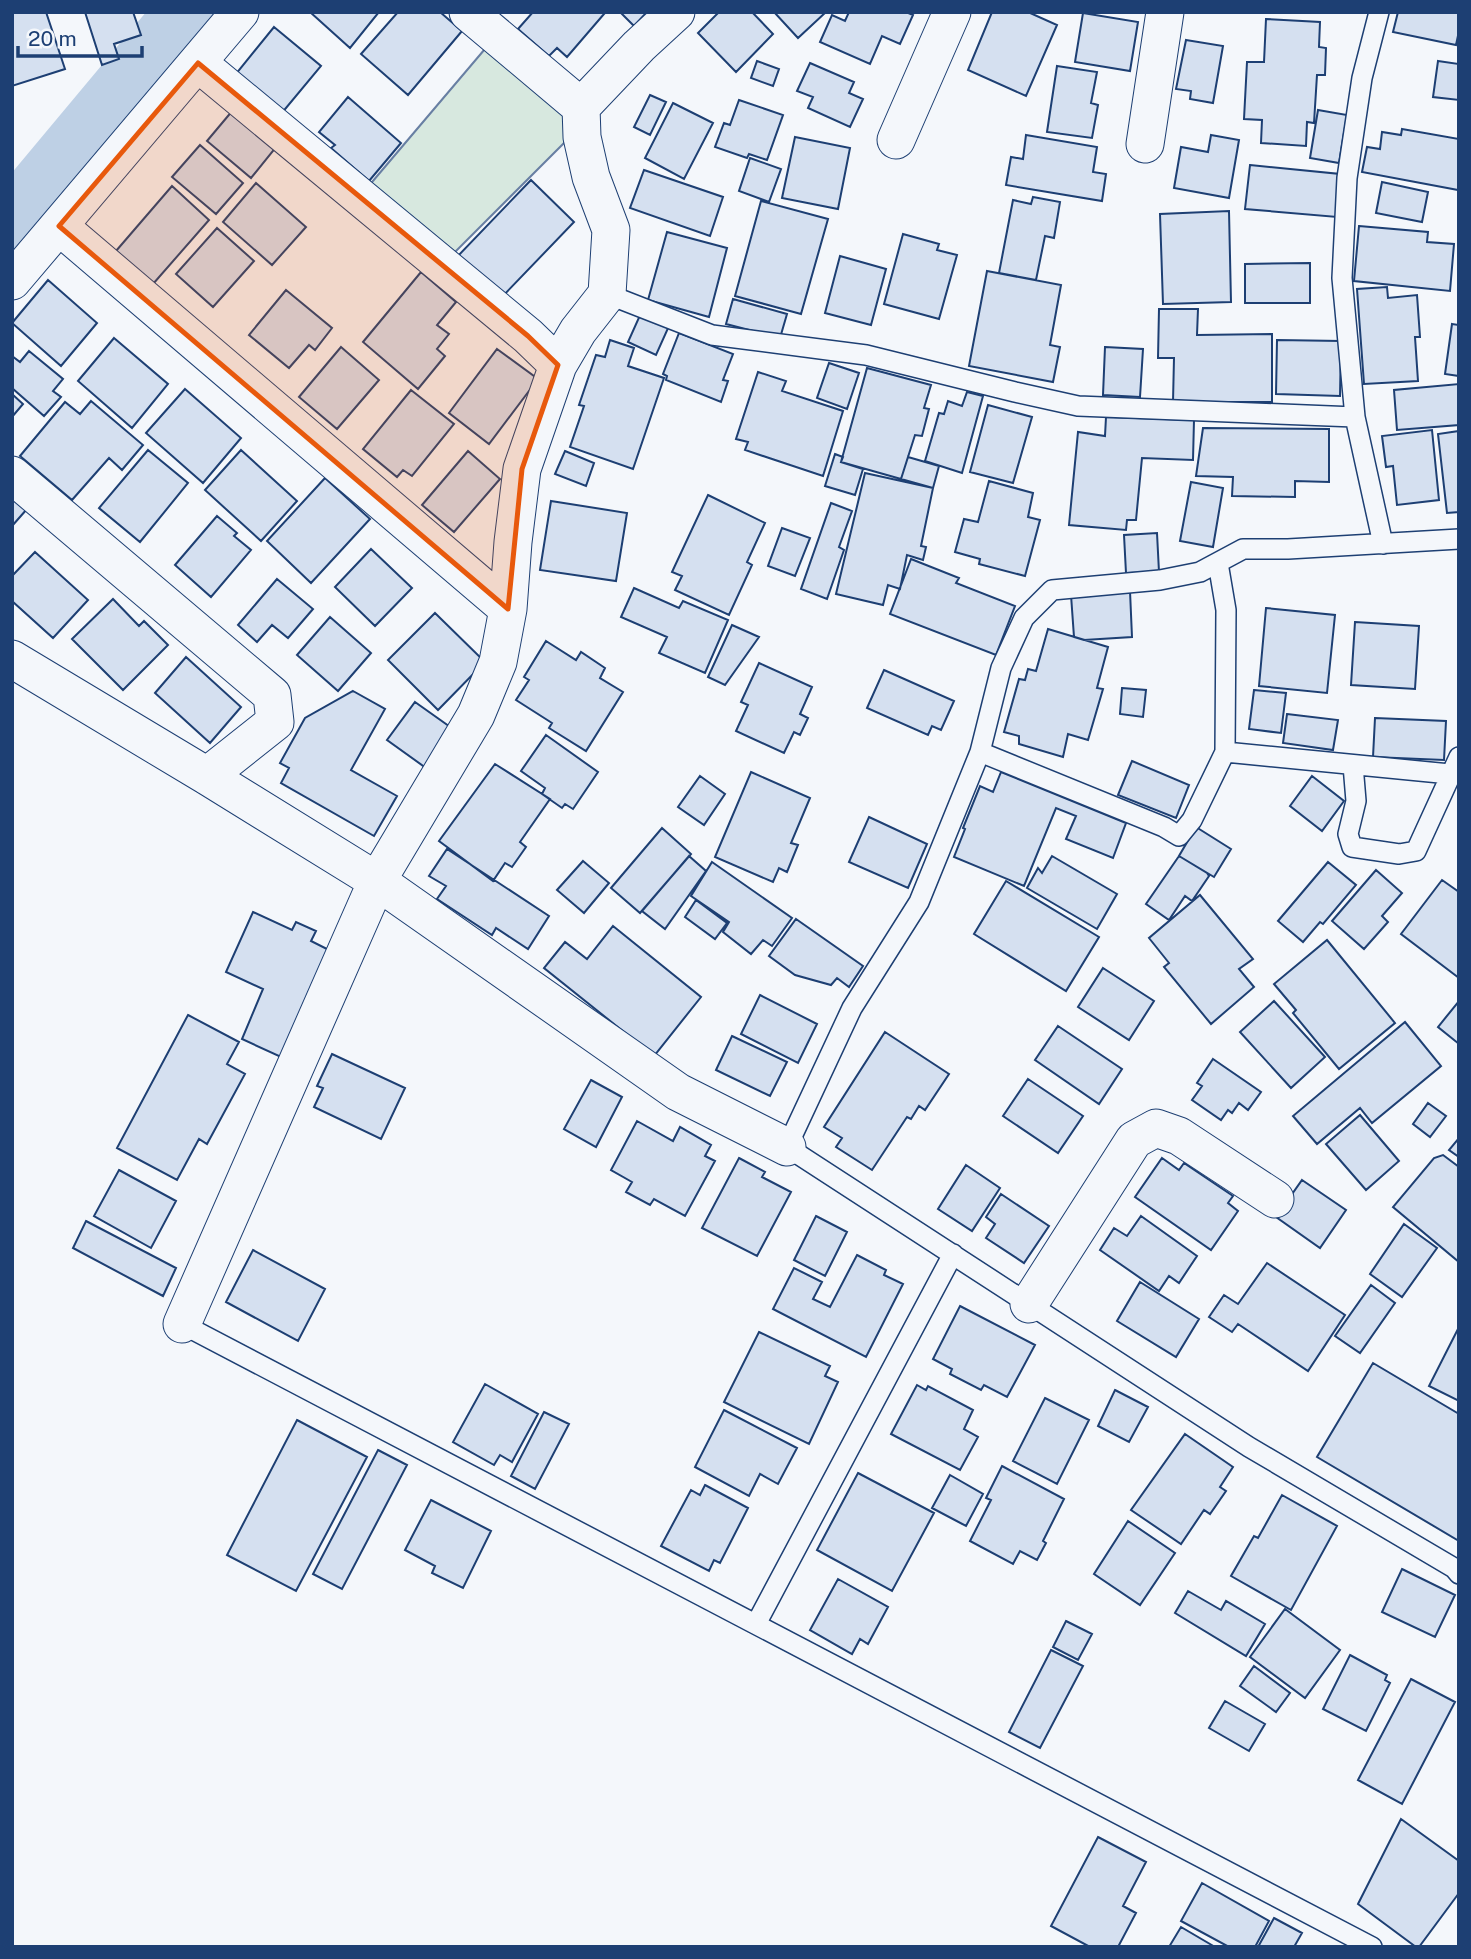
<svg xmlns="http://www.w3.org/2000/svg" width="1471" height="1959" viewBox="0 0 1471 1959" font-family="'Public Sans',sans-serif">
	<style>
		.green { fill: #d7e8df; stroke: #687fa3; stroke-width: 2 }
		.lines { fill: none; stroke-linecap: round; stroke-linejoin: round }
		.river { stroke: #bed0e5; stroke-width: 75 }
		.building { fill: #d5e0f0; stroke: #1d3f73; stroke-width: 2 }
		.service-casing { stroke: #1d3f73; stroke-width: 22 }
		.minor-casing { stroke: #1d3f73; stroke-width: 39 }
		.service { stroke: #f4f7fb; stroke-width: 19 }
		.minor { stroke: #f4f7fb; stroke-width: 37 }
		.marked { fill: #e8590c; fill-opacity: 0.2; stroke: #e8590c; stroke-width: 5; stroke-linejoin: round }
	</style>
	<rect width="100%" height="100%" fill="#f4f7fb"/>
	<path class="green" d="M490,43L569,113L567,140L449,258L367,188Z"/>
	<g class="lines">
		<path class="river" d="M12,231L195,12"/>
	</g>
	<path class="building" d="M12,12H46L65,69L12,86Z
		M85,12H133L141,35L114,44L119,59L102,65Z
		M310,12H379L350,48Z
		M398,12H440L462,31L408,95L361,54Z
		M533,12H602L604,14L567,57L557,48L549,56L518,29Z
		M620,12H647L634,26Z
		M719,12H752L773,34L736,72L698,33Z
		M774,12H826L798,38Z
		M849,12H906L913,15L900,44L882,36L870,64L820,42L832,15L845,21Z
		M992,12H1028L1057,25L1026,96L968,70Z
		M1398,12H1459V31L1456,45L1393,32Z
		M1083,13L1138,22L1130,71L1075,62Z
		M1266,19L1320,22L1319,47L1326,48L1325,75H1317L1314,123L1307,122L1306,146L1261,143L1262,120L1244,119L1247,62H1264Z
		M274,27L321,66L281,114L235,75Z
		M1186,40L1223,46L1213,103L1190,99L1191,91L1176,89Z
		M757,61L779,69L773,86L751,78Z
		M1438,61L1459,64V100L1433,97Z
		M810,63L854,82L849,93L863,99L850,127L808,108L813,97L797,91Z
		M1057,66L1097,72L1091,103L1098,105L1092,138L1047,132Z
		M650,95L666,102L650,135L634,127Z
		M348,97L401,143L369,181L331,148L335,145L319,132Z
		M739,100L783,115L767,160L749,154L747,158L715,147L724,123L730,125Z
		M673,103L713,123L684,179L645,158Z
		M233,110L277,146L251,178L207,141Z
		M1318,110L1347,115L1339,163L1310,158Z
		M1402,129L1459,139L1458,190L1362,172L1367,147L1380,149L1382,132L1401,135Z
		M1026,135L1097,147L1093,172L1106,174L1102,201L1006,185L1011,157L1023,159Z
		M1211,135L1239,140L1229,198L1174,188L1181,147L1208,152Z
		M795,137L850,148L838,209L782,198Z
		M200,145L243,183L216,214L172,177Z
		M750,158L781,169L769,202L739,191Z
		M1250,165L1340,174L1337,217L1245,209Z
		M644,170L723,197L710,236L630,208Z
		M531,180L574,222L500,299L456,258Z
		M1382,182L1428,192L1422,222L1376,213Z
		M256,183L306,227L272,265L223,222Z
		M172,186L209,220L153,284L116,251Z
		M1033,197L1060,202L1054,238L1045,236L1036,280L999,273L1013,200L1031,204Z
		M761,201L828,219L801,314L735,296Z
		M1229,211L1231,302L1163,304L1160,214Z
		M1359,226L1428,232L1427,242L1454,244L1450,291L1354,281Z
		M217,228L254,261L213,307L176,274Z
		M667,232L727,248L709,317L648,300Z
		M903,234L939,244L937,250L957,255L939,319L884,304Z
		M840,256L886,269L871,325L825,313Z
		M1310,263V303H1245V264Z
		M987,271L1061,285L1050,345L1060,347L1053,382L969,366Z
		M421,272L456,302L437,325L449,334L437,349L445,356L418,389L363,342Z
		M48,280L97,323L61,366L12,323Z
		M1387,287L1388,298L1417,295L1420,337H1415L1418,381L1364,384L1357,289Z
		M286,290L332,328L315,350L309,345L289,368L249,335Z
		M733,299L787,314L780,338L726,324Z
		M1159,309H1198L1197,335L1272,334V402H1173L1174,358H1158Z
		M641,313L669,326L656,355L628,342Z
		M1452,324L1459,325V376L1445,374Z
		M679,333L733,354L723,380L728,381L721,402L666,380L667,376L663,374Z
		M114,338L168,384L132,428L78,381Z
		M610,340L634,348L628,366L664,378L633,469L570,447L584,406L579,405L596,355L605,357Z
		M1277,340L1341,341L1340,396L1276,394Z
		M341,347L379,380L337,429L299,397Z
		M1105,347L1143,349L1140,397L1103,395Z
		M497,349L538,379L489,444L449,413Z
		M29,351L63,379L53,391L61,397L44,416L12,388V356L20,362Z
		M829,363L859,373L847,409L817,398Z
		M867,368L931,385L924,408L929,409L922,436L915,435L901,479L841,462Z
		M758,372L786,381L782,391L843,411L823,476L745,450L748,442L736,439Z
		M1459,384V425L1397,430L1394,390Z
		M185,389L241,438L203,483L146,433Z
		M411,390L454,424L412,476L403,470L397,477L363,449Z
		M967,392L983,396L962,473L925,461L939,413L944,414L948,401L962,406Z
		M12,394L23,404L12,417Z
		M91,401L143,445L122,470L109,458L72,500L20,456L65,402L80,414Z
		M988,405L1032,417L1013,483L970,472Z
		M1106,417L1194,420L1193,460L1142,458L1136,520H1127L1126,530L1069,525L1078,432L1105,436Z
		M1203,428L1329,429V482L1295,481V497L1232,496L1233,477L1196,476Z
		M1432,430L1439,500L1397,505L1393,466L1386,467L1382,436Z
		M1459,431V512L1447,513L1438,434Z
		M148,450L188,483L140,542L99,508Z
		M241,450L297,501L261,541L205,490Z
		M468,451L500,479L454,532L422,505Z
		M565,451L594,463L586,486L555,474Z
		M835,454L843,457L841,462L863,469L855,495L825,486Z
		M908,457L939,466L933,488L901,479Z
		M865,473L933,488L921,546L926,547L923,560L907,555L900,589L888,585L883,605L836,594Z
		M325,478L370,519L311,583L267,541Z
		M989,481L1033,493L1028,517L1040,520L1025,576L979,564L980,559L955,552L964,519L978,522Z
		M1191,482L1223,488L1213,547L1180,541Z
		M708,495L765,523L747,562L752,565L729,615L675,590L682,576L672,572Z
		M12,496L27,509L12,526Z
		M551,501L627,513L616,581L540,570Z
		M831,503L852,511L839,547L844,550L827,599L801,589Z
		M217,516L237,533L234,536L251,550L211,597L175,565Z
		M782,528L810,538L795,576L768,566Z
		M1157,533L1159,572L1126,573L1124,535Z
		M371,549L412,588L375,626L335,587Z
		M35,552L88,600L53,638L12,601V576Z
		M911,559L959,578L956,583L1015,606L996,655L890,614Z
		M277,579L313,609L288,638L272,625L257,642L238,625Z
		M634,588L679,608L683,601L728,620L705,673L659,653L667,637L621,617Z
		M1130,591L1132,637L1084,640L1074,637L1071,595Z
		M113,599L139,626L144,621L168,645L123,690L72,639Z
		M1266,608L1335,615L1327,693L1259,686Z
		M435,613L485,662L438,710L388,660Z
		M330,617L371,653L338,691L297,655Z
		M1355,622L1419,626L1415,689L1351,685Z
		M732,625L759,637L725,685L708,677Z
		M1048,629L1108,647L1097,688L1103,689L1088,740L1068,734L1063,757L1019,744V736L1004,732L1019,679L1025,680L1028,669L1036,671Z
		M546,641L576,660L581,652L605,668L600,678L623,692L586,751L549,728L552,723L516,700L529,680L524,677Z
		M186,657L241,707L210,743L155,693Z
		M759,663L812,687L800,714L808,718L800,735L794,732L784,753L736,731L748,705L741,702Z
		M884,670L954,701L941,730L932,726L928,735L867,708Z
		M1122,688L1146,690L1143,717L1120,714Z
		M1254,690L1286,693L1281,733L1249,729Z
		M353,691L385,709L351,770L397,796L374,836L281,783L289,768L280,763L305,718Z
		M415,702L453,729L426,768L387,740Z
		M1287,714L1338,720L1333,750L1283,743Z
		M1375,718L1446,721L1444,760L1373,757Z
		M546,735L598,772L573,809L565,804L562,808L542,794L545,788L521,771Z
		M1132,761L1189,785L1176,818L1118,795Z
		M495,764L550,799L520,842L526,847L512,867L505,863L493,881L439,841Z
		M751,772L810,798L791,843L798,845L787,872L779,868L773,882L715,857Z
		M1001,772L1126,823L1113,858L1066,839L1076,816L1056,808L1024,886L954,857L965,829L963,828L980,786L993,792Z
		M700,776L725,794L704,825L678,807Z
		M1312,776L1344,801L1322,831L1290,806Z
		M869,817L927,844L908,888L849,862Z
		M1196,827L1231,849L1214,877L1179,856Z
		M662,828L691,854L640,913L611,888Z
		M447,849L549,916L528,949L496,928L492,935L437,899L446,886L429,876Z
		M689,856L706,871L665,929L642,911Z
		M1052,856L1117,894L1097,929L1027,888L1038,868L1042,873Z
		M1179,856L1207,873L1209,876L1192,901L1185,896L1169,920L1146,904Z
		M583,861L609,883L584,913L557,890Z
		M712,862L792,918L772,946L763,940L751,954L723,932L729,922L691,896Z
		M1328,862L1356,885L1323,924L1320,922L1303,942L1278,921Z
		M1376,870L1402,893L1382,916L1388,922L1364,949L1332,921Z
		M1442,880L1459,892V978L1401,934Z
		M1006,881L1099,937L1066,991L974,934Z
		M1200,895L1253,959L1239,969L1254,987L1211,1024L1164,967L1169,963L1149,938Z
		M696,900L727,923L715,939L685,917Z
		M253,912L292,930L296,922L316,931L311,941L329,950L281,1057L242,1039L263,989L226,972Z
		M796,919L863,966L849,987L837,978L831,985L795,975L769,956Z
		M613,926L701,997L654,1056L544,968L565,942L587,959Z
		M1327,940L1395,1023L1339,1069L1293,1013L1296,1010L1274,984Z
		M1103,968L1154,1001L1129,1040L1078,1007Z
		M760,995L817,1024L798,1063L741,1034Z
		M1274,1001L1325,1057L1291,1088L1240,1032Z
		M1459,1001V1044L1438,1027Z
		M188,1015L239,1042L227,1064L245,1074L207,1144L199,1139L177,1180L117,1148Z
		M1405,1022L1441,1066L1372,1123L1360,1108L1317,1144L1293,1116Z
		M1058,1026L1122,1069L1099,1104L1035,1060Z
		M885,1032L949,1074L925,1110L919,1106L911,1119L907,1117L872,1170L836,1147L842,1138L824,1127Z
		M732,1036L787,1062L770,1096L716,1070Z
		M332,1054L405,1088L381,1139L314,1107L323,1088L317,1086Z
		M1213,1059L1261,1092L1248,1110L1239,1103L1232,1113L1228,1110L1221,1120L1192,1100L1202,1086L1197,1083Z
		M1028,1079L1083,1116L1058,1153L1003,1116Z
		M591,1080L622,1097L596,1147L564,1129Z
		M1428,1103L1446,1116L1430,1137L1413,1124Z
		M1360,1115L1399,1161L1366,1190L1326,1144Z
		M637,1121L673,1141L680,1127L711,1145L705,1156L715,1161L685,1216L654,1199L650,1205L626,1192L632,1182L611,1170Z
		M1459,1138V1157L1449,1150Z
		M1443,1155L1459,1167V1262L1393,1207L1434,1158Z
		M739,1158L765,1172L762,1177L791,1192L757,1256L702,1228Z
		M1162,1158L1179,1170L1184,1163L1233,1196L1228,1203L1238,1211L1211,1250L1135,1197Z
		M966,1165L1000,1188L972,1231L938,1209Z
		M119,1170L176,1201L151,1248L94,1216Z
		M1302,1180L1346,1210L1320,1248L1276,1217Z
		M1001,1194L1049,1226L1024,1263L986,1238L995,1224L986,1217Z
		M816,1216L847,1232L825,1276L794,1260Z
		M1141,1216L1197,1256L1179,1283L1169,1276L1159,1291L1100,1250L1114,1228L1127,1236Z
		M86,1221L176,1268L163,1296L73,1248Z
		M1404,1224L1437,1248L1402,1297L1370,1274Z
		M253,1250L325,1289L298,1341L226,1302Z
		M857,1255L886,1270L884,1275L903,1284L866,1357L773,1309L794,1268L822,1282L813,1299L830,1307Z
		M1267,1263L1345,1315L1308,1371L1238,1324L1232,1332L1209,1317L1224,1295L1238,1304Z
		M1140,1282L1199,1319L1176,1357L1117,1321Z
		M1371,1285L1395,1303L1360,1353L1335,1336Z
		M960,1306L1035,1345L1007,1397L984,1385L981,1390L950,1374L952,1369L933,1359Z
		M1459,1327V1401L1429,1386Z
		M759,1332L830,1366L825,1376L838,1382L809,1444L724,1402Z
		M1373,1363L1459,1414V1541L1317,1457Z
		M485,1384L538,1414L512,1462L500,1455L494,1465L453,1442Z
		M917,1385L926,1390L928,1386L973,1410L964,1429L978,1437L960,1470L891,1434Z
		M1115,1390L1148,1407L1129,1442L1098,1426Z
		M1045,1398L1089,1420L1057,1484L1013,1461Z
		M724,1410L797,1448L778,1484L760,1474L749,1496L695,1467Z
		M544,1412L569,1424L535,1489L511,1476Z
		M297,1420L367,1457L296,1591L227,1555Z
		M1185,1434L1233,1467L1220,1487L1226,1491L1210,1514L1204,1510L1181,1544L1131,1510Z
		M378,1450L407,1465L342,1589L313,1574Z
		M1002,1466L1064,1499L1043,1541L1046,1543L1037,1560L1020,1551L1013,1564L970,1541L991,1500L986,1498Z
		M858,1473L934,1513L892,1591L817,1550Z
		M950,1475L983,1494L966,1526L932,1508Z
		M705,1485L748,1508L720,1563L714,1560L709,1571L661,1546L691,1490L700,1495Z
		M1282,1495L1337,1526L1291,1610L1231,1576L1254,1536L1258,1538Z
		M431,1500L491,1531L463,1588L432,1573L435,1566L405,1550Z
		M1128,1521L1175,1553L1140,1605L1094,1574Z
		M1402,1569L1455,1595L1435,1637L1382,1612Z
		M838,1579L888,1607L868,1644L860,1639L852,1654L810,1630Z
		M1188,1591L1221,1610L1226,1601L1265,1624L1246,1656L1175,1613Z
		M1285,1609L1340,1650L1305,1698L1250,1657Z
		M1066,1621L1092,1634L1078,1660L1053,1647Z
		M1051,1650L1083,1666L1040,1748L1009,1732Z
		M1350,1655L1387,1675L1385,1680L1390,1683L1366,1731L1323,1709Z
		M1254,1666L1290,1693L1276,1712L1240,1686Z
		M1411,1679L1455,1702L1402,1804L1358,1780Z
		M1225,1701L1265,1724L1249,1751L1209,1728Z
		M1401,1819L1459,1861V1893L1419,1947H1416L1358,1904Z
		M1098,1837L1146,1862L1123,1906L1136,1913L1118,1947H1090L1051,1926Z
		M1202,1883L1269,1921L1255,1947H1229L1181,1921Z
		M1274,1918L1302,1933L1294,1947H1258Z
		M1181,1927L1215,1947H1169Z"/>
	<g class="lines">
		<g class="service-casing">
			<path id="service" d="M1379,12L1362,78L1347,178L1342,278L1355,417L1383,544
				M607,294L712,335L866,355L1015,392L1078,406L1355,417
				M1459,539L1288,549H1243L1200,572L1160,580L1052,590L1024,618L1001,668L980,752L919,902L852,1008L787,1147L1249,1447L1454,1568L1459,1574
				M1218,563L1226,610L1225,752L1450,774
				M980,752L1164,827L1179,836L1192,820L1225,752
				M1353,765L1356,801L1348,834L1352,847L1399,854L1416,851L1459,757
				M182,1324L1372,1947
				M756,1624L953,1254"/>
		</g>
		<g class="minor-casing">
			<path id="minor" d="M468,12L581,107
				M198,63L528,336L558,365
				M896,140L952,12
				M1145,144L1165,12
				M59,226L508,609
				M12,281L240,12
				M12,475L272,695L275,722L207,776
				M12,659L207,776L377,881L678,1092L787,1147
				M1029,1304L1134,1140L1156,1128L1179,1136L1275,1199
				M182,1324L377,881L476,715L498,662L508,609L513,542L522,469L558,365L578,331L607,294L611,230L591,177L582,137L581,107L639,46L676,12"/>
		</g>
		<use href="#service" class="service"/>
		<use href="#minor" class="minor"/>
	</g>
	<path class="marked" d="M198,63L528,336L558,365L522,469L508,609L59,226Z"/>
	<rect width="1471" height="1959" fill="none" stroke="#1d3f73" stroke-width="28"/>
	<path d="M18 46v10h124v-10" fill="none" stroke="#1d3f73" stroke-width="3.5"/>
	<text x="28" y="46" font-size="21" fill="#1d3f73" stroke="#f4f7fb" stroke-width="5" paint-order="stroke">20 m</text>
</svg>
